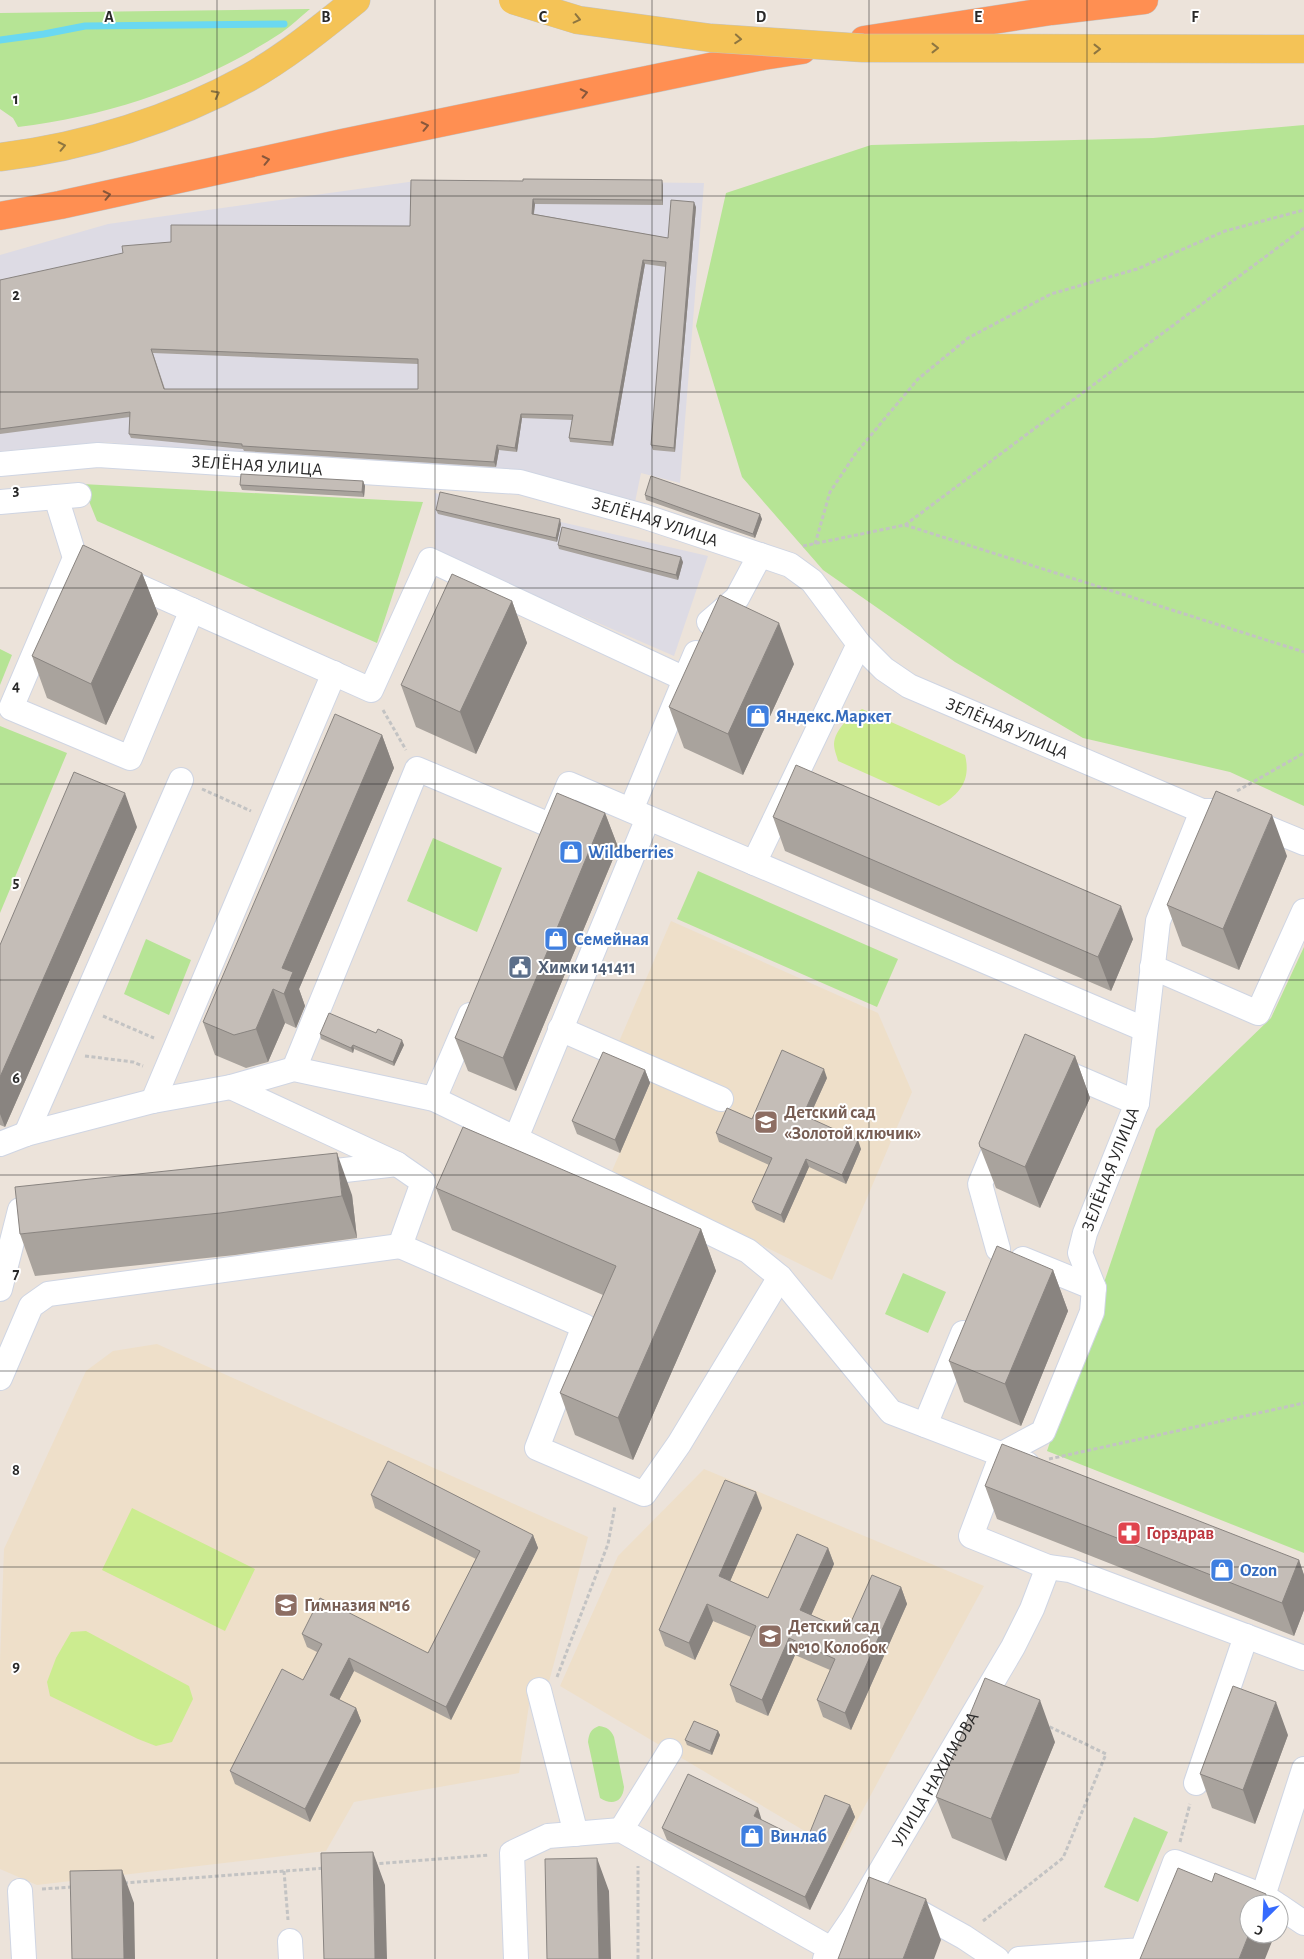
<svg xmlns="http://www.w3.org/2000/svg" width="1304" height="1959" viewBox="0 0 1304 1959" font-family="'Alegreya Sans',sans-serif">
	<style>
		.industrial { fill: #dddbe4 }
		.education { fill: #eedfc9 }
		.green { fill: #b6e495 }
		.pitch { fill: #ccec90 }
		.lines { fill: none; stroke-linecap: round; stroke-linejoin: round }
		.stream { stroke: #6ad8f1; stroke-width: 7 }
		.minor-casing { stroke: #cfd5e3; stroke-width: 26 }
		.major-casing { stroke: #c3c3c3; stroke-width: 29 }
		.highway-casing { stroke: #c3c3c3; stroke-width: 29 }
		.path { stroke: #c3c3c3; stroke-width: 3; stroke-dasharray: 4 2.5; stroke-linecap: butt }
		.minor { stroke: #fff; stroke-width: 24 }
		.major { stroke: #f4c357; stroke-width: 28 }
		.highway { stroke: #ff8f52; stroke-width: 28 }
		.major-bridge-casing { stroke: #c3c3c3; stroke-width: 29; stroke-linecap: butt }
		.major-bridge { stroke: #f4c357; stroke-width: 28 }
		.wall { fill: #a9a39d; fill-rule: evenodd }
		.shaded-wall { fill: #898480 }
		.building { fill: #c4bdb7; stroke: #898480; fill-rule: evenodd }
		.oneway { stroke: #8e7640 }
		.oneway2 { stroke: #89573b }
		.grid { fill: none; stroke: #292929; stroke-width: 1; stroke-opacity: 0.55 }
		.labels { text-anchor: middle; stroke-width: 4; stroke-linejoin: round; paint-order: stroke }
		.street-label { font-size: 18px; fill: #292929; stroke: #fff }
		.shop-label { font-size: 18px; font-weight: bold; fill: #366cbe; stroke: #fff; text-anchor: start }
		.service-label { font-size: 18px; font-weight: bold; fill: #4e5e75; stroke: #fff; text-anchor: start }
		.education-label { font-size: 18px; font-weight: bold; fill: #785e54; stroke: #fff; text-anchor: start }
		.health-label { font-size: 18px; font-weight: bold; fill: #be3a42; stroke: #fff; text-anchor: start }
		.grid-label { font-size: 16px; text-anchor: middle; font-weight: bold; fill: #292929; stroke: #fff; stroke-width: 4; stroke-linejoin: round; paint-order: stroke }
	</style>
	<rect width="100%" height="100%" fill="#ece3da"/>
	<path class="industrial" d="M423,180L704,183L680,483L641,473L635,502L501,475L106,442L0,451V255L108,224Z
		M435,493L708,556L674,656L435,552Z"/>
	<path class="education" d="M671,921L878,1013L912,1092L832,1280L612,1171L659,1062L618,1044Z
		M157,1344L588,1537L547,1689L531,1691L519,1773L354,1802L326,1851L37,1885L0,1869V1662L4,1549L86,1371L113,1351Z
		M704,1469L984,1586L841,1850L825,1843L560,1686L618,1556Z"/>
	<path class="green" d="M310,9C300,17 291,26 281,33C203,84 110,116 18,127L13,118L0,109V13Z
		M1304,125V806L1230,772L1083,738L955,662L823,570L742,477L696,326L726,193L871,145L1153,138Z
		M82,484L423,502L377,643L97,521Z
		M0,649L12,655L0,685Z
		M0,726L67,753L0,913Z
		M433,838L502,868L477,932L407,901Z
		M698,871L898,959L877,1007L677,919Z
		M146,939L191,960L169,1015L124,994Z
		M1304,947V1553L1047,1451L1156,1129L1271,1018Z
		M903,1273L946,1292L928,1333L885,1314Z
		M599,1726C607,1727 611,1730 614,1737L624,1787C623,1802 612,1806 600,1798L588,1742C589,1733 591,1729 599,1726Z
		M1134,1817L1168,1832L1138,1902L1104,1887Z"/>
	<path class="pitch" d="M862,709L965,755C971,779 961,794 939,806L838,761C837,756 834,750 834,744C835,729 850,716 862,709Z
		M132,1508L255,1569L225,1631L102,1570Z
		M86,1631L189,1686L193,1699L172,1742L156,1746L138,1739L50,1696L47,1682L56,1658L71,1632Z"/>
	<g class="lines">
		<path class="stream" d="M0,40L44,34L85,26L284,24"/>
		<g class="minor-casing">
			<g id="minor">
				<path id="s1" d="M0,464L98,455L520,482L643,516L790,565L812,581L859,644L884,669L909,686L1202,811H1226L1304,843"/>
				<path d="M56,497L75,558L11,708L130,758L192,610"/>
				<path d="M0,502L79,495"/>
				<path d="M75,558L371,690L430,560L685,679L696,653"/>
				<path d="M709,622L737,598L760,555"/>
				<path d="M631,810L684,682"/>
				<path d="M1202,811L1158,921L1137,1103L1085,1233L1080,1253L1094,1288L1092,1312L1043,1432L1002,1454L971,1536L1048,1567L1070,1570L1304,1658"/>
				<path d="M551,826L569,784L1144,1029"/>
				<path d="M754,863L859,644"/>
				<path d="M1152,967L1258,1013L1304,911"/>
				<path d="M560,1029L721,1099"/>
				<path d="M1053,1067L1137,1103"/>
				<path d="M294,1069L417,769L552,826"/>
				<path d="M231,1087L397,1164L423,1182L400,1246L584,1326L537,1448L644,1494L679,1444L780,1277"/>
				<path d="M434,1099L470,1015"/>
				<path d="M153,1101L334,673"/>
				<path d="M26,1134L181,780"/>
				<path d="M516,1138L648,818"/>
				<path d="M0,1144L26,1134L153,1101L231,1087L294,1069L434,1099L748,1251L780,1277L891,1412L1027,1464"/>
				<path d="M310,1174L397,1164"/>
				<path d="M998,1249L980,1184L1000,1136"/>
				<path d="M1023,1259L1094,1288"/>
				<path d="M0,1289L20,1210L46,1206"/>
				<path d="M0,1378L31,1306L48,1294L400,1246"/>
				<path d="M925,1425L963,1333"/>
				<path d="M539,1690L576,1834"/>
				<path d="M1196,1783L1246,1636"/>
				<path d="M621,1830L670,1751"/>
				<path d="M20,1891L24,1959"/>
				<path d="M1263,1896L1304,1769"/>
				<path d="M906,1905L964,1937L997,1959"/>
				<path d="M1279,1906L1304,1923"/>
				<path d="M290,1941L291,1959"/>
				<path d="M516,1959L512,1853L548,1836L621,1830L831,1949"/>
				<path id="s2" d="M825,1959L853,1918L1013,1647L1032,1609L1048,1567"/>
				<path d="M1019,1959L1142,1950L1175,1862L1263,1896L1276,1904"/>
			</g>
		</g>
		<g class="major-casing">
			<path id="major" d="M0,157C86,147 173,119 248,78C287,56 321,28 356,0"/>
		</g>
		<g class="highway-casing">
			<path id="highway" d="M864,40L1051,11L1144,0
				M0,216L60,205L343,143L763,56L802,50"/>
		</g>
		<path class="path" d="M905,525L1304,652
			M815,544L830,492L856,453L918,379L968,338L1051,294L1137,269L1225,231L1304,210
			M803,546L905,525L1304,228
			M383,710L406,750
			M202,789L251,811
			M1237,791L1304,753
			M103,1016L154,1038
			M85,1056L133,1062L143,1066
			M1049,1459L1304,1403
			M557,1677L608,1544L615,1506
			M1180,1842L1190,1804
			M373,1864L489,1855
			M284,1871L288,1920
			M124,1883L325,1868
			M42,1889L73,1887
			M983,1921L1063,1858L1106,1754L1046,1725
			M638,1959V1866"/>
		<use href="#minor" class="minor"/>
		<use href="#major" class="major"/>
		<use href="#highway" class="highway"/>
		<g class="major-bridge-casing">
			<path id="major-bridge" d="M513,0L578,20L711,38L863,48L1304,49"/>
		</g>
		<use href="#major-bridge" class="major-bridge"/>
	</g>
	<path class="wall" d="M411,180L663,185V205L535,204L534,214L668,238L696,207L675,452L653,450L651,445L666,267L645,264L613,446L570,442L569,438L572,420L522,418L517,452L499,450L496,467L244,451L243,449L131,438L129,434L130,417L0,434V280L410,226ZM153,353L418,364V389H165Z
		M363,481L365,486L364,497L242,490L240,485Z
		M645,495L762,519L755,538L646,500Z
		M436,510L561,524L557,542L438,514Z
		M558,545L683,562L678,580L559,549Z
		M142,573L158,614L106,725L47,698L32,656Z
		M512,601L527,643L476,754L416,727L401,685Z
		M794,664L743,775L684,748L669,707Z
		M382,735L394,768L299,989L305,1006L296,1028L285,1023L268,1062L246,1068L215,1055L203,1022Z
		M605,813L618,847L516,1091L468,1071L455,1038Z
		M773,817L1133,939L1111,991L785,851Z
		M137,827L5,1127L0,1125V945Z
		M1287,856L1239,970L1182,946L1167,905Z
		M376,1033L404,1045L394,1066L354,1049L353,1053L321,1039L320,1034Z
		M1075,1056L1090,1098L1040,1208L996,1188L980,1147Z
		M645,1070L650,1083L620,1153L577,1134L572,1121Z
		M827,1078L809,1118L861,1149L846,1184L809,1167L784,1223L756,1210L752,1202L769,1165L719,1142L716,1133L752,1119Z
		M436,1188L701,1229L716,1271L633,1460L575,1435L560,1393L603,1295L452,1230Z
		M352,1195L357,1238L235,1255L35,1276L20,1234Z
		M1053,1270L1068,1311L1021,1426L964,1402L949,1361Z
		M985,1486L1299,1560L1304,1575V1610L1294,1636L997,1519Z
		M371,1495L533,1535L538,1548L451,1720L354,1671L339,1700L356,1708L361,1721L310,1822L235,1784L230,1771L303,1680L317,1652L307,1647L302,1634L428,1653L476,1559L375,1508Z
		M762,1508L730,1581L768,1598L828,1548L834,1564L811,1615L847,1631L901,1587L907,1604L851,1730L823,1717L817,1700L830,1670L795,1655L768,1716L736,1702L730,1685L751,1637L713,1621L695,1660L665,1646L659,1630Z
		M718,1731L720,1735L712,1755L687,1745L685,1740Z
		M1288,1735L1255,1824L1212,1808L1200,1774Z
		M1055,1742L1006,1861L952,1838L936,1797Z
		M850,1805L855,1817L810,1910L667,1840L662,1828L762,1821L806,1842Z"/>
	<path class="shaded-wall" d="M662,180L663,185V205L662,200Z
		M533,199L535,204L533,218L532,214Z
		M694,202L696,207L675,452L674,448Z
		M643,260L645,264L613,446L611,442Z
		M521,414L522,418L517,452L515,448Z
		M497,445L499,450L496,467L494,462Z
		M363,481L365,486L364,497L362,492Z
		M760,514L762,519L755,538L753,534Z
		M560,519L561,524L557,542L556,538Z
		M681,557L683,562L678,580L676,575Z
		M142,573L158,614L106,725L91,684Z
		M512,601L527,643L476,754L460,712Z
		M779,623L794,664L743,775L728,734Z
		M382,735L394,768L299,989L305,1006L296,1028L284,994L282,968Z
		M125,793L137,827L5,1127L0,1114V1077Z
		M605,813L618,847L516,1091L503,1058Z
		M1272,815L1287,856L1239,970L1223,929Z
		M1121,906L1133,939L1111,991L1098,957Z
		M273,989L285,1023L268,1062L256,1029Z
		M402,1040L404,1045L394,1066L393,1062Z
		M353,1045L354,1049L353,1053L351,1048Z
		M1075,1056L1090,1098L1040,1208L1025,1167Z
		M824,1069L827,1078L806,1124L803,1115Z
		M645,1070L650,1083L620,1153L615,1140Z
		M858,1140L861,1149L846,1184L842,1175Z
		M337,1153L352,1195L357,1238L342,1196Z
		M806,1159L809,1167L784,1223L781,1215Z
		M701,1229L716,1271L633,1460L618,1418Z
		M1053,1270L1068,1311L1021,1426L1005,1384Z
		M756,1492L762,1508L725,1593L719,1576Z
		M533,1535L538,1548L451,1720L446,1707Z
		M828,1548L834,1564L806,1627L800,1610Z
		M1299,1560L1304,1575V1610L1294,1636L1282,1603Z
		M901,1587L907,1604L851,1730L845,1713Z
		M707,1604L713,1621L695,1660L689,1643Z
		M789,1638L795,1655L768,1716L762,1700Z
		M349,1658L354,1671L335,1708L330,1695Z
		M1040,1700L1055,1742L1006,1861L991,1819Z
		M1276,1702L1288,1735L1255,1824L1243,1790Z
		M356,1708L361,1721L310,1822L305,1809Z
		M718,1731L720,1735L712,1755L710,1751Z
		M850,1805L855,1817L810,1910L805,1897Z
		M758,1808L762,1821L754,1816Z
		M373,1852L385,1885L387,1959H375Z
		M597,1858L609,1891L611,1959H599Z
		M122,1870L134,1903L135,1959H124Z
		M1266,1894L1270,1904H1262Z
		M926,1899L941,1940L934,1959H903Z
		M1249,1934H1275L1265,1959H1239Z"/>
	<path class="building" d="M523,179L662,180V200L533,199L532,214L668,238L671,200L694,202L674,448L651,445L666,262L643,260L611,442L569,438L573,415L521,414L515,448L497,445L494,462L242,446V444L129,434L130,412L0,429V280L123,253L122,246L171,242V225L410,226L411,180L523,181ZM151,349L418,359V389H164Z
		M241,474L363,481L362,492L240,485Z
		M651,476L760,514L753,534L645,495Z
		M440,492L560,519L556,538L436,510Z
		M562,527L681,557L676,575L558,545Z
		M83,545L142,573L91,684L32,656Z
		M452,574L512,601L460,712L401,685Z
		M720,595L779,623L728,734L669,707Z
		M335,714L382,735L282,968L293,972L284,994L273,989L256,1029L234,1035L203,1022Z
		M796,765L1121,906L1098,957L773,817Z
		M74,772L125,793L0,1077V945Z
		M1216,791L1272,815L1223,929L1167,905Z
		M557,793L605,813L503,1058L455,1038Z
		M329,1013L376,1033L378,1029L402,1040L393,1062L353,1045L351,1048L320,1034Z
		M1025,1034L1075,1056L1025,1167L980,1147L979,1143Z
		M782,1050L824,1069L803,1115L858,1140L842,1175L806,1159L781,1215L752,1202L772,1158L716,1133L727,1108L752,1119Z
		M603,1052L645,1070L615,1140L572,1121Z
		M463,1127L701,1229L618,1418L560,1393L616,1266L436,1188Z
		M337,1153L342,1196L220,1213L20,1234L15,1187Z
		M997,1246L1053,1270L1005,1384L949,1361Z
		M1002,1444L1299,1560L1282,1603L985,1486Z
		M388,1461L533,1535L446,1707L349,1658L330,1695L356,1708L305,1809L230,1771L282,1669L303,1680L322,1644L302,1634L320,1598L428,1653L480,1551L371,1495Z
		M725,1480L756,1492L719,1576L768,1598L797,1534L828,1548L800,1610L847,1631L872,1575L901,1587L845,1713L817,1700L835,1659L789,1638L762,1700L730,1685L756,1626L707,1604L689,1643L659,1630Z
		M985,1678L1040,1700L991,1819L936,1797Z
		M1233,1686L1276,1702L1243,1790L1200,1774Z
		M694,1721L718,1731L710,1751L685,1740Z
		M688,1774L758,1808L754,1816L806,1842L825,1795L850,1805L805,1897L662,1828Z
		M373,1852L375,1959H324L321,1853Z
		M597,1858L599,1959H547L545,1859Z
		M1178,1868L1212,1882L1215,1873L1266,1894L1262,1904H1249V1934L1239,1959H1140Z
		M122,1870L124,1959H72L70,1871Z
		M869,1877L926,1899L903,1959H838Z"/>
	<defs><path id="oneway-chevron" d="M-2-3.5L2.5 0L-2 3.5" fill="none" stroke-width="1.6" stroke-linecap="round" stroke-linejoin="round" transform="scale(1.25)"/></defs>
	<g class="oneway">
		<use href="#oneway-chevron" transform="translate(577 19) rotate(13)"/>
		<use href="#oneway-chevron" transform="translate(738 39) rotate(4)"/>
		<use href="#oneway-chevron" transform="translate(935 48)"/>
		<use href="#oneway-chevron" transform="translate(1097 49)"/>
		<use href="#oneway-chevron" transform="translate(216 94) rotate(-27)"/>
		<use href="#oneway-chevron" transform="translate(62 146) rotate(-12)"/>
	</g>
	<g class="oneway2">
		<use href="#oneway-chevron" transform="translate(584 93) rotate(-12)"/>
		<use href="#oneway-chevron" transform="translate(425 126) rotate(-12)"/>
		<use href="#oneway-chevron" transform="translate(266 160) rotate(-12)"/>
		<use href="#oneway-chevron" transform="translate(107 195) rotate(-12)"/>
	</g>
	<path class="grid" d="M217,0V1959M435,0V1959M652,0V1959M869,0V1959M1087,0V1959M0,196H1304M0,392H1304M0,588H1304M0,784H1304M0,980H1304M0,1175H1304M0,1371H1304M0,1567H1304M0,1763H1304"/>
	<defs>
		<g id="shop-square" transform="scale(1.25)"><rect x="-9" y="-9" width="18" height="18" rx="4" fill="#3f7fe0" stroke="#fff"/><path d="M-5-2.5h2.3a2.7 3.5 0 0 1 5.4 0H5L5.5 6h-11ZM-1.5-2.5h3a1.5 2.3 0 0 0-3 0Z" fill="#fff"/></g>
		<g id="civic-square" transform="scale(1.25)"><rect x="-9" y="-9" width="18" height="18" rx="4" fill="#5c6f8a" stroke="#fff"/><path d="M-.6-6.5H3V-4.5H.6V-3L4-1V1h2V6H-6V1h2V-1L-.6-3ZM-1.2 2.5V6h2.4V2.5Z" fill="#fff"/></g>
		<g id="school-square" transform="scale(1.25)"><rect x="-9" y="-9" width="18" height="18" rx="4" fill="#8d6e63" stroke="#fff"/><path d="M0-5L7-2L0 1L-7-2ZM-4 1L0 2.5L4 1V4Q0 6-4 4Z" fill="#fff"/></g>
		<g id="pharmacy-square" transform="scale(1.25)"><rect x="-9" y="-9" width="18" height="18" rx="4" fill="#e0444e" stroke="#fff"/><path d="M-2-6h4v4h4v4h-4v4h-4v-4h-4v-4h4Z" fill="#fff"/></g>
	</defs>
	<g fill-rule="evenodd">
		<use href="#shop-square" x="758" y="716"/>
		<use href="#shop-square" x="571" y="852"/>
		<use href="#shop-square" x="556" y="939"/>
		<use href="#civic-square" x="520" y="967"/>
		<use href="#school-square" x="766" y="1122"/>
		<use href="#pharmacy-square" x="1129" y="1533"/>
		<use href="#shop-square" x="1222" y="1570"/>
		<use href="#school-square" x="286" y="1605"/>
		<use href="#school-square" x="770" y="1636"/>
		<use href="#shop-square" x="752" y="1836"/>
	</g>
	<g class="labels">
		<g class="street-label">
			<text dy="6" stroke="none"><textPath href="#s1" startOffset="258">ЗЕЛЁНАЯ УЛИЦА</textPath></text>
			<text dy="6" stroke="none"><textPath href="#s1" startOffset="662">ЗЕЛЁНАЯ УЛИЦА</textPath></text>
			<text dy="6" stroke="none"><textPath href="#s1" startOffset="1082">ЗЕЛЁНАЯ УЛИЦА</textPath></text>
			<text transform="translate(1110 1169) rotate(-69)" y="6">ЗЕЛЁНАЯ УЛИЦА</text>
			<text dy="6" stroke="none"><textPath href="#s2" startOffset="211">УЛИЦА НАХИМОВА</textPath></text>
		</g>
		<g class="shop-label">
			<text x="776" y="722">Яндекс.Маркет</text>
			<text x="588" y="858">Wildberries</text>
			<text x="574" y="945">Семейная</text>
			<text x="1240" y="1576">Ozon</text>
			<text x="770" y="1842">Винлаб</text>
		</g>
		<g class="service-label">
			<text x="538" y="973">Химки 141411</text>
		</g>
		<g class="education-label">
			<text x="784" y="1118">Детский сад<tspan x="784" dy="21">«Золотой ключик»</tspan></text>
			<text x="304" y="1611">Гимназия №16</text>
			<text x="788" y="1632">Детский сад<tspan x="788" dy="21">№10 Колобок</tspan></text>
		</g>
		<g class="health-label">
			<text x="1146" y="1539">Горздрав</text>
		</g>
	</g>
	<g class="grid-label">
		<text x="109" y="22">A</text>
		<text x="326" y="22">B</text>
		<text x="543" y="22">C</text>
		<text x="761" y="22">D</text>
		<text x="978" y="22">E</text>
		<text x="1195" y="22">F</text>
		<text x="16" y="104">1</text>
		<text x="16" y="300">2</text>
		<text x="16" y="495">3</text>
		<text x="16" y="691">4</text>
		<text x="16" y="887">5</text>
		<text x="16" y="1083">6</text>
		<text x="16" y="1279">7</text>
		<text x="16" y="1475">8</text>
		<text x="16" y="1671">9</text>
	</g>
	<g transform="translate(1264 1919) rotate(204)"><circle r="24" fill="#ffffff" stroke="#a9a9a9"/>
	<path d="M0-4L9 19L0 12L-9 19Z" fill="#356afe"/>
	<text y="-8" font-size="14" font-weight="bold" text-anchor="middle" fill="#292929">С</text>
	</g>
</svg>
